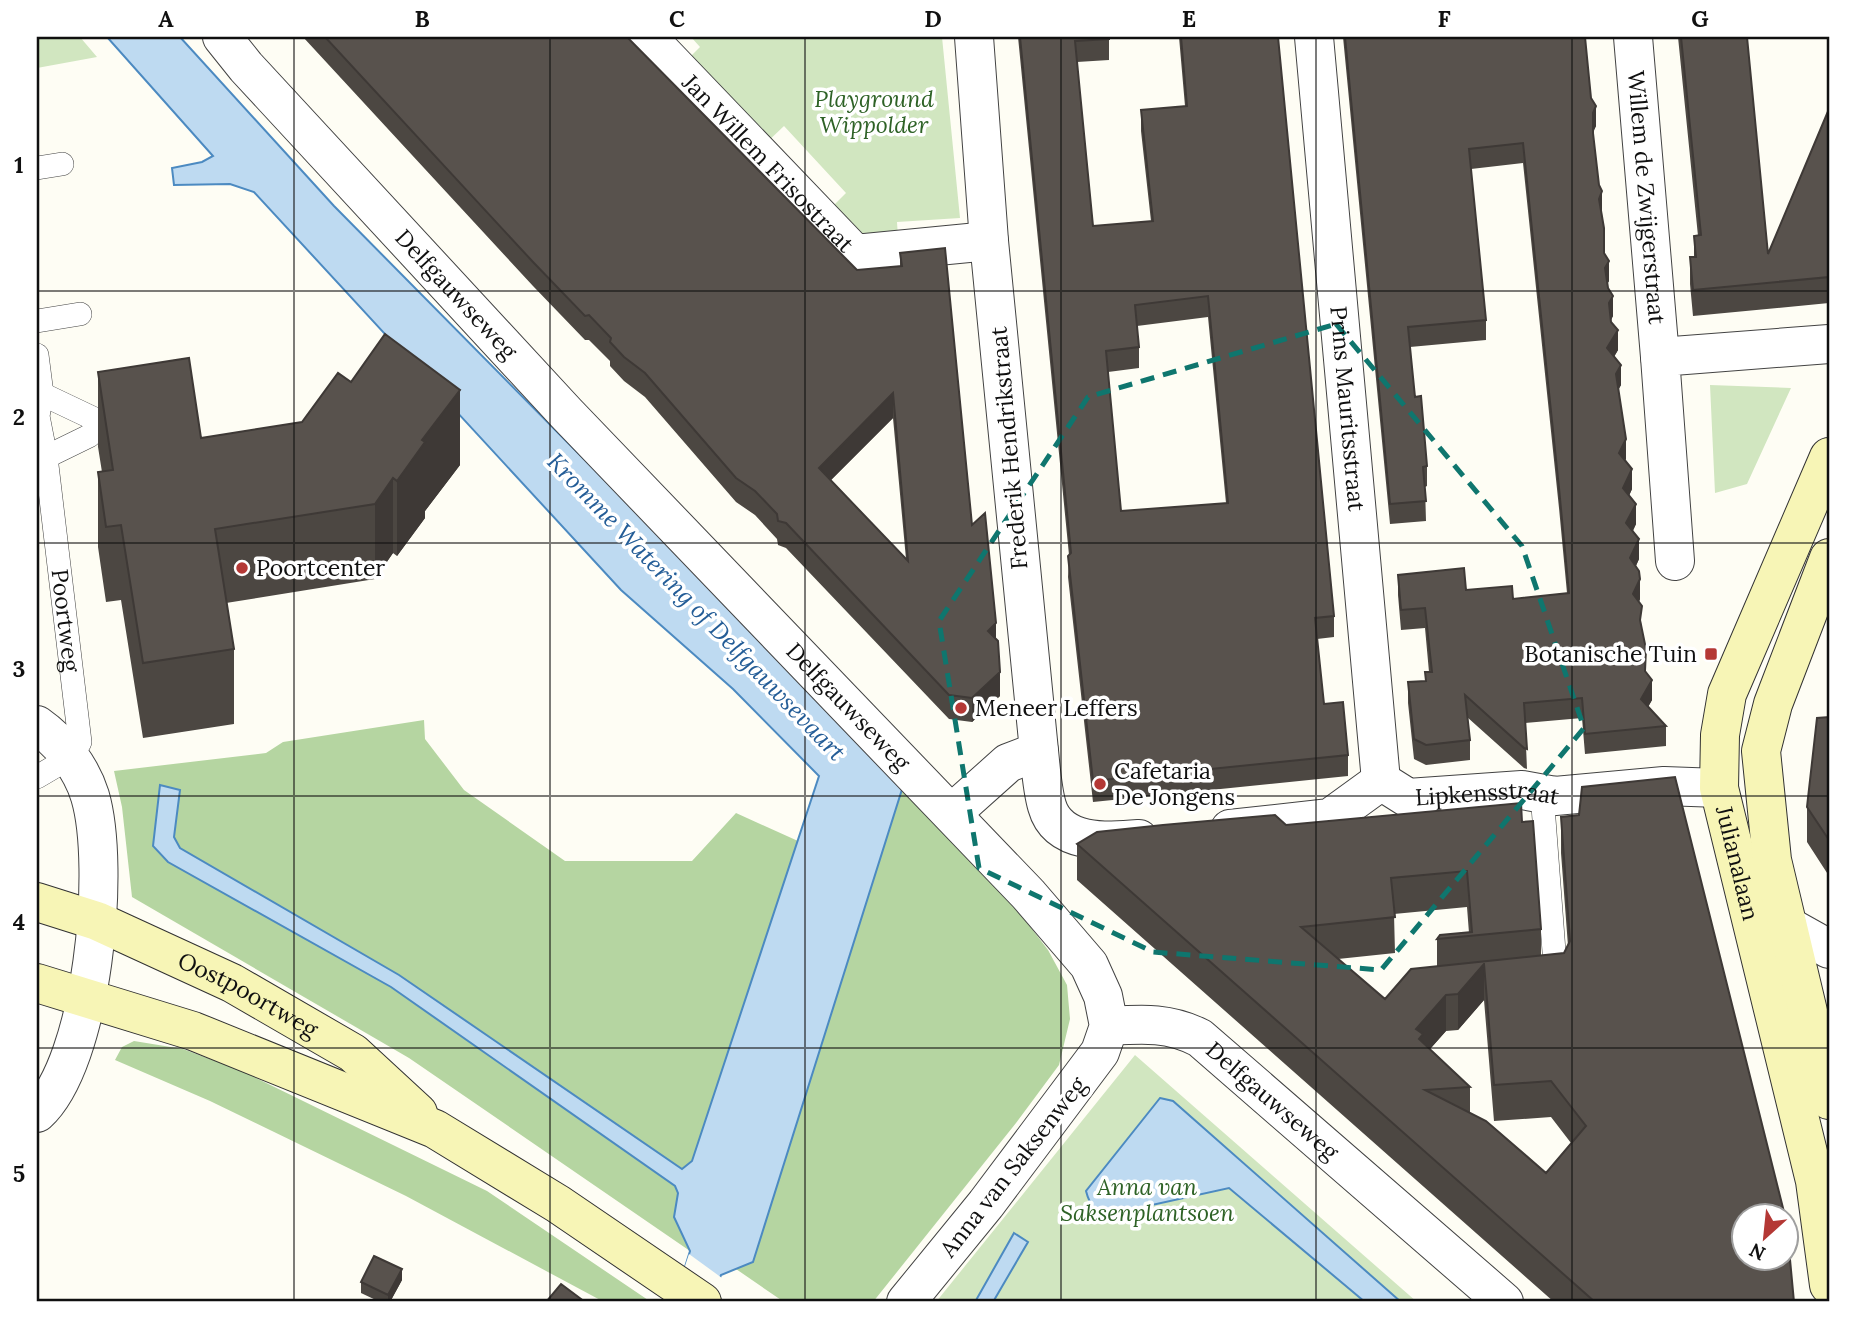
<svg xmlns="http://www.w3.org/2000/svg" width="1866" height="1339" viewBox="0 0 1866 1339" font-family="Lora,serif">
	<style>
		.green { fill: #d1e6c0 }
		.forest { fill: #b5d5a1 }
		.water { fill: #bedaf1; stroke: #4c8ac1; stroke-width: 2 }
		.pier { fill: #fefdf4 }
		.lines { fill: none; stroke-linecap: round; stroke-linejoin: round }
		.service-casing { stroke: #434343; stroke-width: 24 }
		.minor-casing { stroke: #434343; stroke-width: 40 }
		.tertiary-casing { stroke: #434343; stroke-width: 40 }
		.secondary-casing { stroke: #323232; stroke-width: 40 }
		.service { stroke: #fff; stroke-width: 23 }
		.minor { stroke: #fff; stroke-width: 38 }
		.tertiary { stroke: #fff; stroke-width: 38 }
		.secondary { stroke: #f7f5b6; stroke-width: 38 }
		.wall { fill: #4c4742; fill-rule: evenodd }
		.shaded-wall { fill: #3e3936 }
		.building { fill: #58524d; stroke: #3e3936; stroke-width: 2; fill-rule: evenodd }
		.marked { fill: none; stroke: #0f766e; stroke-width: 5; stroke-dasharray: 14 9; stroke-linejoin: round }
		.grid { fill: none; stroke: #101010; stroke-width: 2; stroke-opacity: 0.55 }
		.poi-dot { fill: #b43835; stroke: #fff; stroke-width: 2.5 }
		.labels { text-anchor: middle; stroke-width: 7; stroke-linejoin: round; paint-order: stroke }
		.park-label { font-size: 23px; font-style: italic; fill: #2e6226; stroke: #fff }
		.street-label { font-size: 23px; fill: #101010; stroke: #fff }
		.poi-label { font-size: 23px; fill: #101010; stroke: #fff; text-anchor: start }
		.water-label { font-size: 24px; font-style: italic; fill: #245d97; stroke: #fff }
		.neatline { fill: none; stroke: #101010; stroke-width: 2.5 }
		.grid-label { font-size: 23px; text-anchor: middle; font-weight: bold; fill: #101010 }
	</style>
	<rect width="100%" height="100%" fill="#fefdf4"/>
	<path class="green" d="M37,37H80L97,57L37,68Z
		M691,37H942L960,218L897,222L898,238L870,241L829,210L846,193L784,126L763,146L682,65L700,47Z
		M1710,385L1791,388L1747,484L1715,493Z
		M1135,1055L1417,1302H936Z"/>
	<path class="forest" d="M424,720L425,739L464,790L565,861H692L736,813L798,841L692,1162L682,1169L674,1217L690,1251L409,1058L132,897L122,807L114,771L266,753L283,742Z
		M904,783L980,861L1048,950L1067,985L1070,1019L1059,1065L1016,1123L873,1302H784L736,1269L753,1261Z
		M134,1041L183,1049L242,1071L487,1191L651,1302H604L406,1196L210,1101L115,1060L122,1047Z"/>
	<path class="water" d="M107,37H180L334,206L904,783L753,1262L721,1275L712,1302H674L690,1251L674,1217L678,1193L675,1186L391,987L168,862L153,846L160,785L180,790L174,837L180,848L399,975L682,1169L692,1161L819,776L733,689L621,590L254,192L230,184L174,185L172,168L202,162L213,156Z
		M1160,1098L1173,1101L1401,1302H1365L1229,1188L1111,1214C1096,1211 1090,1207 1086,1191Z
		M1014,1233L1028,1242L993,1302H975Z"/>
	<path class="pier" d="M689,1254L722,1278L713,1302H673Z"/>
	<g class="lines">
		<g class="service-casing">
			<g id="service">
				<path d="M37,168L62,164"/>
				<path d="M37,321L80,314"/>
				<path id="s1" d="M37,355L42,394L38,416L46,457L80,742L71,757L37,777"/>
				<path d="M42,394L103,423L89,436L46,457"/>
				<path d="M1542,793L1556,978H1548"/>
			</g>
		</g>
		<g class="minor-casing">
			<g id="minor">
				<path id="s2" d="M647,37L855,254L989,241"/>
				<path id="s3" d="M1314,37L1381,781"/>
				<path id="s4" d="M1633,37L1660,357"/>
				<path d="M1675,561L1660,357L1829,344"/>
				<path d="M37,725C61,742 81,767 90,796C111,867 93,1062 37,1113"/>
				<path d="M1039,751C1041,769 1042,789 1047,806C1058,845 1108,842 1139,839"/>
				<path d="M952,813L1008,763L1039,751L989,241L974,37"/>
				<path id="s5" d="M1230,829L1330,818L1381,781L1408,798L1522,790L1555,796L1664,786L1719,788"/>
				<path d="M1761,929L1786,925L1829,949"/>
				<path id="s6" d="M1109,1026C1143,1024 1169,1022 1200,1038L1504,1302"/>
			</g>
		</g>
		<g class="tertiary-casing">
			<g id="tertiary">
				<path id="s7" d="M222,37L246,67L566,413L1028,894L1089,965L1103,996L1109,1026L1100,1052L986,1204L906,1302"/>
			</g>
		</g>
		<g class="secondary-casing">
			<g id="secondary">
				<path id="s8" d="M1829,457L1727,694L1720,735L1719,788L1815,1181L1829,1285"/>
				<path d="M1829,558L1773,704L1761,751L1772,860L1829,1100"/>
				<path id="s9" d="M37,902L97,921L232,983L353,1053L418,1113"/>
				<path d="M37,983L193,1031L435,1129L558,1204L702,1302"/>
			</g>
		</g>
		<use href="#service" class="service"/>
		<use href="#minor" class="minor"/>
		<use href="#tertiary" class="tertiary"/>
		<use href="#secondary" class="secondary"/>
	</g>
	<path class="wall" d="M303,37H627L857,270L900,266V253L972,525L996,639L1000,696L972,722L949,719L786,548L778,545L777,539L755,515L736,502L645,397L624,381L610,366V361L589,340H585L533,286ZM893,418L906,559L831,480Z
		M1018,37H1109V60L1077,62L1093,226L1151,221L1141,131V110L1185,106L1179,37H1278L1334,616V637L1317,639L1324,704L1348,755V776L1093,802L1068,577L1069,555ZM1208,317L1226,503L1121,511L1108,372L1139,368V347L1137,326Z
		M1343,37H1585L1591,98L1596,126L1593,131L1602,211V213L1604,253L1609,281L1607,284L1613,316L1611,320L1618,350L1614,357L1621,385L1618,390L1625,460L1632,489L1629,496L1636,524L1633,531L1639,559L1636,566L1640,599L1639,602L1646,672L1652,700L1648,707L1666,726V746L1585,754L1582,718L1525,723L1527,769L1524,768L1467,717L1470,740V760L1426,765L1414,759L1408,703V682L1425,681V672H1429L1425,628L1401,630L1398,595V575L1513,599L1567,593L1559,508L1523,163L1471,169L1486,320V340L1410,347L1415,397L1427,466V486L1425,487L1426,521L1390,524Z
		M1678,37H1747L1768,254L1829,109V303L1693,316L1690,284V257H1694V236H1698Z
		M98,372L201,438L302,422L460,465L425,511V518L397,556L393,553L375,579L226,603L234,649V724L143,738L121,600L106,602L98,547V472H102L98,447Z
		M1829,717V876L1807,842V807Z
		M1561,817L1794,1302H1554L1077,880V844L1286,825L1522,822L1541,929V955L1564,953L1568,946L1561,853ZM1467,907L1469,933L1437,939V966L1385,999L1338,959L1395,953L1394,914ZM1484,1000L1494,1121L1551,1117L1571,1143L1546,1173L1470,1113V1087L1430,1049L1446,1031L1458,1030Z
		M402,1280L390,1302H380L361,1293V1282Z"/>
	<path class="shaded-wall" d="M1596,106V126L1593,133V113Z
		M1602,191V211L1599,219V199Z
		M1609,261V281L1605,288V268Z
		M1613,296V316L1609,323V303Z
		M1618,330V350L1607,368V348Z
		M1621,365V385L1616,394V374Z
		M460,390V465L425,511V518L397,556V481L422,440Z
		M893,393V418L819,492V468Z
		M1626,439V459L1619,473V453Z
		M1632,469V489L1623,508V488Z
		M393,478V553L375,579V504Z
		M1636,504V524L1626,543V523Z
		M1639,539V559L1630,578V558Z
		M1640,579V599L1633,614V594Z
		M996,623V647L988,631Z
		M1000,672V696L972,722V698Z
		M1652,680V700L1641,719V699Z
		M1484,964V1000L1458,1030V994Z
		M1446,995V1031L1423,1057L1416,1029Z
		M402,1269V1280L390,1302H388V1295Z"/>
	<path class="building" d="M325,37H627L857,270L902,266L900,253L945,248L972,525L985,513L996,623L988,631L998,641L1000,672L972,698L949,695L786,523L778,521L777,514L755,491L736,478L645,373L624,357L610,342L611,338L589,315L585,316L533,262ZM893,393L908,561L819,468Z
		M1020,37H1109V39L1075,41L1093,226L1153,221L1141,110L1187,106L1181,37H1278L1334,616L1315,618L1324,704L1343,702L1348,755L1093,781L1068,556L1071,553ZM1208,296L1228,503L1121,511L1106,351L1139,347L1135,305Z
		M1345,37H1585L1591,98L1596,106L1593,113V133L1599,185L1602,191L1599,199L1604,228V253L1609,261L1605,268L1608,288L1613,296L1609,303L1611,322L1618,330L1607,348L1621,365L1616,374L1626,439L1619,453L1632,469L1623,488L1636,504L1626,523L1639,539L1630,558L1639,571L1640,579L1633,594L1642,606L1640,620L1646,649L1645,671L1652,680L1641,699L1666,726L1585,734L1582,698L1524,703L1527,749L1524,748L1465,695L1470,740L1426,745L1414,739L1408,682L1426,681L1425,672H1432L1425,608L1401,610L1398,575L1464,568L1466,590L1512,586L1513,599L1569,593L1559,488L1523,143L1469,149L1486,320L1408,327L1415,397L1421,396L1427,466L1423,467L1426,501L1390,504Z
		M1681,37H1747L1768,254L1829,109V277L1693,290L1690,257H1696L1694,236L1701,235Z
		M385,334L460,390L422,440L425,442L397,481L393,478L375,504L215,529L234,649L143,663L121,525L106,527L98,472L113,470L98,372L189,358L201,438L302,422L338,373L351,382Z
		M1829,717V840L1807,807L1817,718Z
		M1675,777L1785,1216H1744V1258H1786V1217L1794,1302H1595L1077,844L1097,832L1163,825L1275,815L1286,825L1521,803L1522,822L1533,821L1541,929L1437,939L1440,935L1472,932L1467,871L1391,878L1395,917L1301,927L1385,999L1411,969L1564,953L1570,941L1561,817L1579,815L1582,787ZM1484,964L1494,1085L1551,1081L1586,1126L1546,1173L1486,1121L1425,1090L1470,1087L1419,1039L1423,1034L1416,1029L1446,995L1458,994Z
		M374,1256L402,1269L388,1295L361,1282Z
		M561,1284L585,1302H546Z"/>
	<path class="marked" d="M1336,324L1522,546L1584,728L1381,970L1153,952L979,868L939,621L1088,397Z"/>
	<path class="grid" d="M294,37V1302M550,37V1302M805,37V1302M1061,37V1302M1316,37V1302M1572,37V1302M37,291H1829M37,543H1829M37,796H1829M37,1048H1829"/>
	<g class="poi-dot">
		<circle cx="242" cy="568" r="7"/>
		<rect x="1704" y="647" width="14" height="14" rx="3.5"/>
		<circle cx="961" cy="708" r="7"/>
		<circle cx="1100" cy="784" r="7"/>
	</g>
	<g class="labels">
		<g class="park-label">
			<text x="874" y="107">Playground<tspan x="874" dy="26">Wippolder</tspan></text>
			<text x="1147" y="1195">Anna van<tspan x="1147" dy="26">Saksenplantsoen</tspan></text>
		</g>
		<g class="street-label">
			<text dy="8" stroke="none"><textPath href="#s2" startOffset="175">Jan Willem Frisostraat</textPath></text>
			<text dy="8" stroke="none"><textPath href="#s4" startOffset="161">Willem de Zwijgerstraat</textPath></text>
			<text dy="8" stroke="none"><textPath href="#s7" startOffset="348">Delfgauwseweg</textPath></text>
			<text dy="8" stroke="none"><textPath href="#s3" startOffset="373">Prins Mauritsstraat</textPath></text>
			<text transform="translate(1009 448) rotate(-95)" y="8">Frederik Hendrikstraat</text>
			<text dy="8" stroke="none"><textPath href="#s1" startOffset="268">Poortweg</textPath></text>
			<text dy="8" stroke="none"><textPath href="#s7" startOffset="917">Delfgauwseweg</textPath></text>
			<text dy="8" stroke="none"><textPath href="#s5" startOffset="275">Lipkensstraat</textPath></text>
			<text dy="8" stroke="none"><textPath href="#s8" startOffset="430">Julianalaan</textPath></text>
			<text dy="8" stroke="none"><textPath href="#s9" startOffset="231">Oostpoortweg</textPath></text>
			<text dy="8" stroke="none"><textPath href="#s6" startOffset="189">Delfgauwseweg</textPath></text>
			<text transform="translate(1013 1167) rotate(-52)" y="8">Anna van Saksenweg</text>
		</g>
		<g class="poi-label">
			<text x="256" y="576">Poortcenter</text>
			<text x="1697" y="662" text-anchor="end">Botanische Tuin</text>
			<text x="975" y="716">Meneer Leffers</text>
			<text x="1114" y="779">Cafetaria<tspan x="1114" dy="26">De Jongens</tspan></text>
		</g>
		<g class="water-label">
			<text transform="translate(696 607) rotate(46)" y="8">Kromme Watering of Delfgauwsevaart</text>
		</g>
	</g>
	<rect width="1866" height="1339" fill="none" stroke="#ffffff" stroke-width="77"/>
	<g transform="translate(1765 1237) rotate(207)"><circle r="33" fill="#ffffff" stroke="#9f9f9f" stroke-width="2"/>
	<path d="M0-5L12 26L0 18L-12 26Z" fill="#b43835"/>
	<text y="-10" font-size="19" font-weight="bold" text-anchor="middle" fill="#101010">N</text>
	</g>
	<rect x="38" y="38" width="1790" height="1262" class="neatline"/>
	<g class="grid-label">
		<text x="166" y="27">A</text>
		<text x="422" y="27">B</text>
		<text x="677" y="27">C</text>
		<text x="933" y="27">D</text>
		<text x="1189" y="27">E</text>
		<text x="1444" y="27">F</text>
		<text x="1700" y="27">G</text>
		<text x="19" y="173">1</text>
		<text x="19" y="425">2</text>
		<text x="19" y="677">3</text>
		<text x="19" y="930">4</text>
		<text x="19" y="1182">5</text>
	</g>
</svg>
